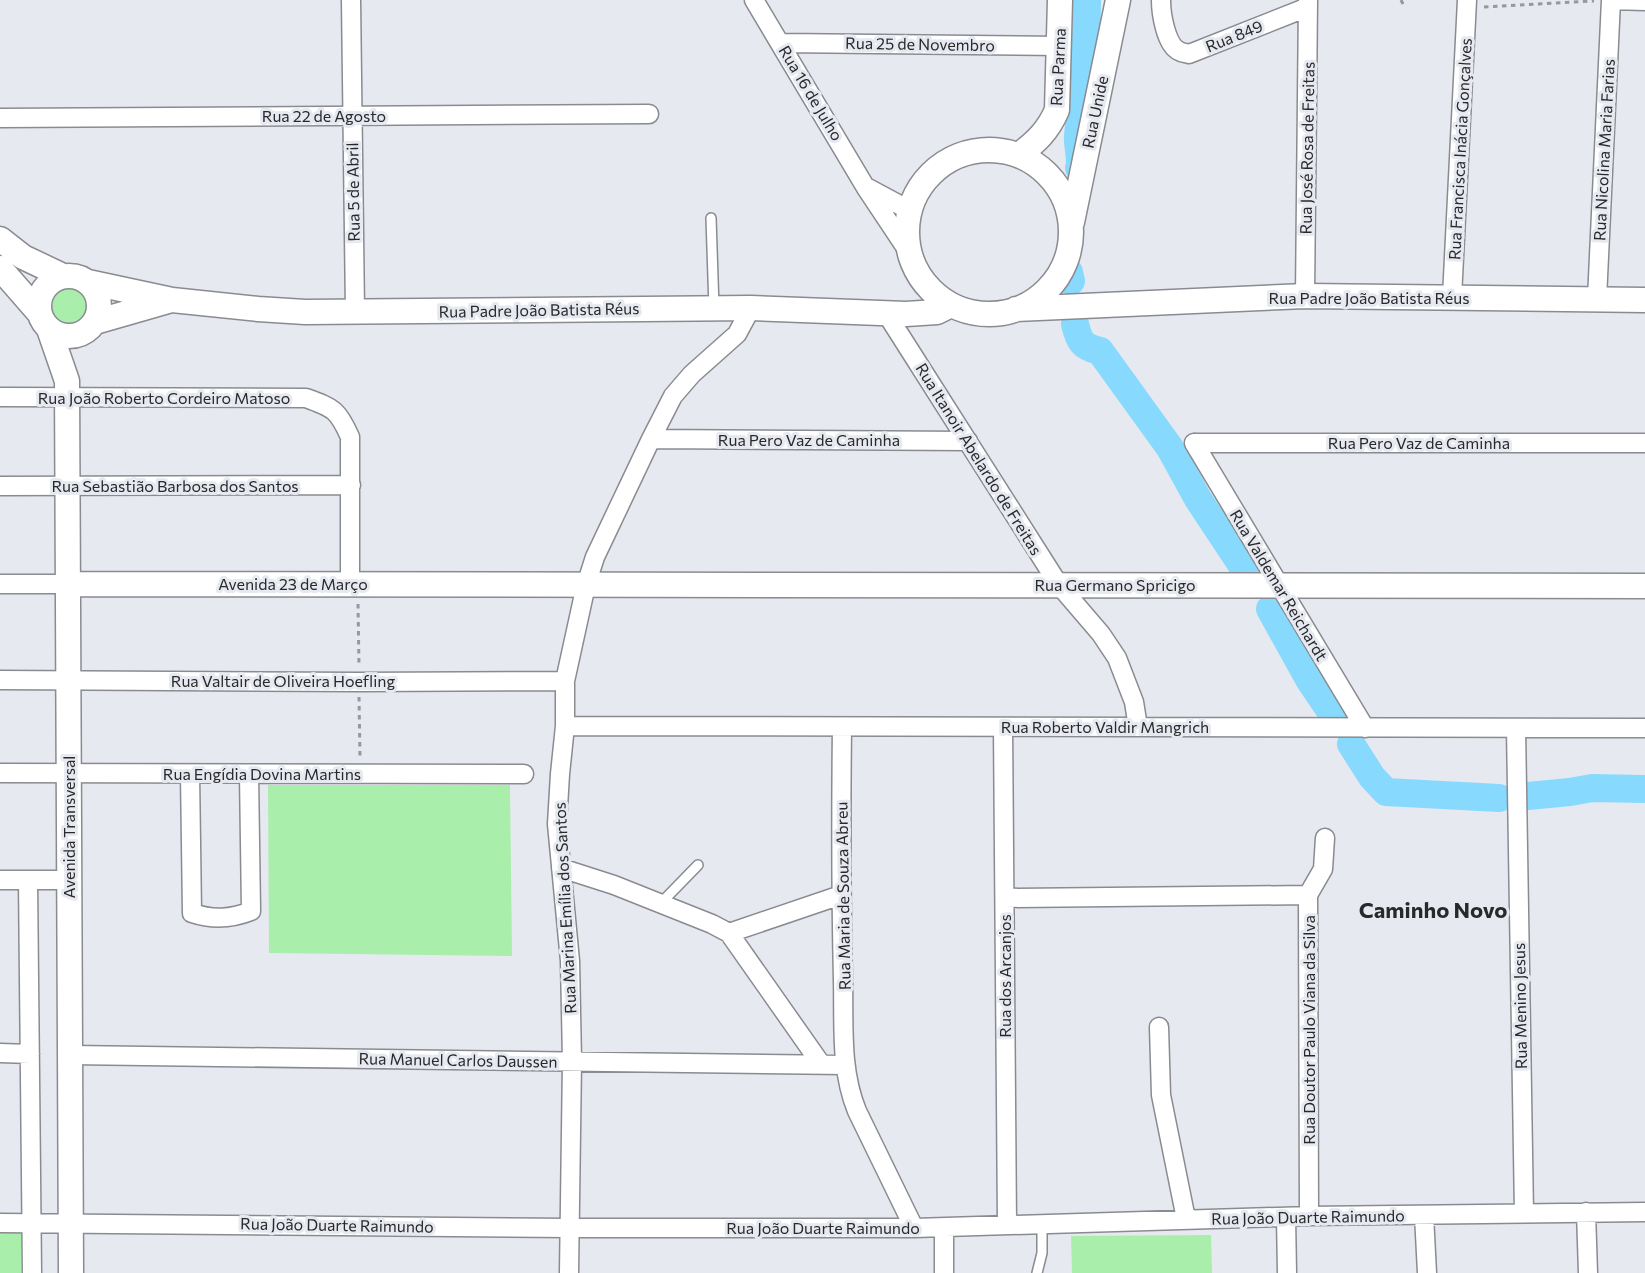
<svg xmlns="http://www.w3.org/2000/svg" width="1645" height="1273" viewBox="0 0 1645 1273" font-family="Commissioner,sans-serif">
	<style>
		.green { fill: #aaeeab }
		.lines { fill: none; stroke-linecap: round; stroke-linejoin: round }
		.river { stroke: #87dafd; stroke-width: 28 }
		.lane-casing { stroke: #898b91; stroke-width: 12 }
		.street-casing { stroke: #898b91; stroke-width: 21 }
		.secondary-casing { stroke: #898b91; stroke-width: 27 }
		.path { stroke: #97989d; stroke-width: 3; stroke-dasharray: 4.5 4.5; stroke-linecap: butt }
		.lane { stroke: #fff; stroke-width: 9 }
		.street { stroke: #fff; stroke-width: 18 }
		.secondary { stroke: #fff; stroke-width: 24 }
		.labels { text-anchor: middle; stroke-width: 6; stroke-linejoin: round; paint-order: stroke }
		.street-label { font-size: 16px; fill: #28292b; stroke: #e7e9f0 }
		.district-label { font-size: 22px; font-weight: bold; fill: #28292b; stroke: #e7e9f0 }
	</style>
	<rect width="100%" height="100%" fill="#e7e9f0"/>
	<path class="green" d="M46 306a23 23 0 1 1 46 0a23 23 0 1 1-46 0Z
		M268,785H510L512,956L269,953Z
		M0,1232H21V1273H0Z
		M1211,1235L1212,1273H1072L1071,1236Z"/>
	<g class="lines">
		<path class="river" d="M1079,168C1082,158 1077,147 1078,136C1082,90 1087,46 1087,0
			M1069,272L1071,281
			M1075,324C1079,341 1082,347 1100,351L1170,448L1198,499L1245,570
			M1270,609L1310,681L1333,715
			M1351,744L1372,777L1386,792L1499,798
			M1528,796L1570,792L1592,788L1645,789"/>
		<g class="lane-casing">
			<path id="lane" d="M711,218L714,308
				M661,903L698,865
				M1037,1273L1042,1253V1224"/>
		</g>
		<g class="street-casing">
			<path id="street" d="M351,0L355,312
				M754,0L866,188L908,251
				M1161,0C1161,14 1166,45 1179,51C1182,53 1186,53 1189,54L1308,7
				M1611,0L1645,1
				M781,43L1060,46
				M0,118L649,114
				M868,188L909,210
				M1305,296L1308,0
				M1452,297L1467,0
				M1597,299L1611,0
				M886,313L1059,585L1101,634L1117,658L1134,702L1138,727
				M0,397L306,398C334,408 338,410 350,437V583
				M651,439L968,441
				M1194,443H1645
				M1194,443L1365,728
				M0,486L351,485
				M0,584H68
				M0,680L359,682L565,681
				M565,726L1645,728
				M842,727C841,811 841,896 843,980C844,1024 840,1070 857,1111L914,1228
				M1003,727L1007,1225
				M1516,728L1524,1213
				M0,773L524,774
				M190,774L192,913C213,920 231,919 251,911L249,774
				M561,868L614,885L712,924L729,933L821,1064
				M0,880H69
				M28,880L32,1273
				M1308,895L1323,869L1325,838
				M1005,898L1308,895L1309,1216
				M729,933L841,895
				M1159,1027L1161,1095L1186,1219
				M0,1053L30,1054
				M70,1055L845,1065
				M1586,1212L1588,1273
				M1424,1215L1427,1273
				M1286,1217L1287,1273
				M0,1223L569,1228H914L1309,1216L1645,1212
				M569,1273L572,1061L570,961L557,824L560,774L565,726V681L586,585L595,557L651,439L673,396L692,374L737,334L751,308
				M944,1273V1228"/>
		</g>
		<g class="secondary-casing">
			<path id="secondary" d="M907 232a82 82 0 1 1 164 0a82 82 0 1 1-164 0Z
				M1019,155C1036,142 1048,131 1057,110L1060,0
				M1072,222L1118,0
				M0,239L23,257L63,276
				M0,268L40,314
				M39 306a30 30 0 1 1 60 0a30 30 0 1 1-60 0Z
				M88,282L172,300L258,309L305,312L751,308L906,314L937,312L951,305
				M1016,309L1305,296L1645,300
				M95,322L168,301
				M49,329L67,381L71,1273
				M68,584L1645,586"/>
		</g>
		<path class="path" d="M1401,0L1404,6
			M1484,7L1594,1
			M358,604L359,667
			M359,697L360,757"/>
		<use href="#lane" class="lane"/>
		<use href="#street" class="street"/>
		<use href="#secondary" class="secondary"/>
	</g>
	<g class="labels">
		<g class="street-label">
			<text transform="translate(1234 36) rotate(-22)" y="6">Rua 849</text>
			<text transform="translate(920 44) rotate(1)" y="6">Rua 25 de Novembro</text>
			<text transform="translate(1058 67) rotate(-87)" y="6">Rua Parma</text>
			<text transform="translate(811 93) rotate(59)" y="6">Rua 16 de Julho</text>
			<text transform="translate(1095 112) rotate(-78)" y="6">Rua Unide</text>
			<text x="324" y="122">Rua 22 de Agosto</text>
			<text transform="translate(1307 148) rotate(-89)" y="6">Rua José Rosa de Freitas</text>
			<text transform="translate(1460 149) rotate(-87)" y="6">Rua Francisca Inácia Gonçalves</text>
			<text transform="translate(1604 150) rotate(-87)" y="6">Rua Nicolina Maria Farias</text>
			<text transform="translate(353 192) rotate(-91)" y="6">Rua 5 de Abril</text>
			<text x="1369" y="304">Rua Padre João Batista Réus</text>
			<text transform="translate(539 310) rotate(-1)" y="6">Rua Padre João Batista Réus</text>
			<text x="164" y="404">Rua João Roberto Cordeiro Matoso</text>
			<text x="809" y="446">Rua Pero Vaz de Caminha</text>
			<text x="1419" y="449">Rua Pero Vaz de Caminha</text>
			<text transform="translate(979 459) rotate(58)" y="6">Rua Itanoir Abelardo de Freitas</text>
			<text x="175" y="492">Rua Sebastião Barbosa dos Santos</text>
			<text x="293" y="590">Avenida 23 de Março</text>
			<text x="1115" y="591">Rua Germano Spricigo</text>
			<text transform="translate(1279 585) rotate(59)" y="6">Rua Valdemar Reichardt</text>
			<text x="283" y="687">Rua Valtair de Oliveira Hoefling</text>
			<text x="1105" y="733">Rua Roberto Valdir Mangrich</text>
			<text x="262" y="780">Rua Engídia Dovina Martins</text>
			<text transform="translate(69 827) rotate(-90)" y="6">Avenida Transversal</text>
			<text transform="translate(843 896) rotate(-91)" y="6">Rua Maria de Souza Abreu</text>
			<text transform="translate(565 908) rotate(-93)" y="6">Rua Marina Emília dos Santos</text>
			<text transform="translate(1005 976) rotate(-90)" y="6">Rua dos Arcanjos</text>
			<text transform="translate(1520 1006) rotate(-91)" y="6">Rua Menino Jesus</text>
			<text transform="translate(1309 1030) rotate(-90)" y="6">Rua Doutor Paulo Viana da Silva</text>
			<text transform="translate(458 1060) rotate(1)" y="6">Rua Manuel Carlos Daussen</text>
			<text transform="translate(1308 1217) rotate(-1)" y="6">Rua João Duarte Raimundo</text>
			<text transform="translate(337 1225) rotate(1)" y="6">Rua João Duarte Raimundo</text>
			<text x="823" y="1234">Rua João Duarte Raimundo</text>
		</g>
		<g class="district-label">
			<text x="1433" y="918">Caminho Novo</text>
		</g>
	</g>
</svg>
